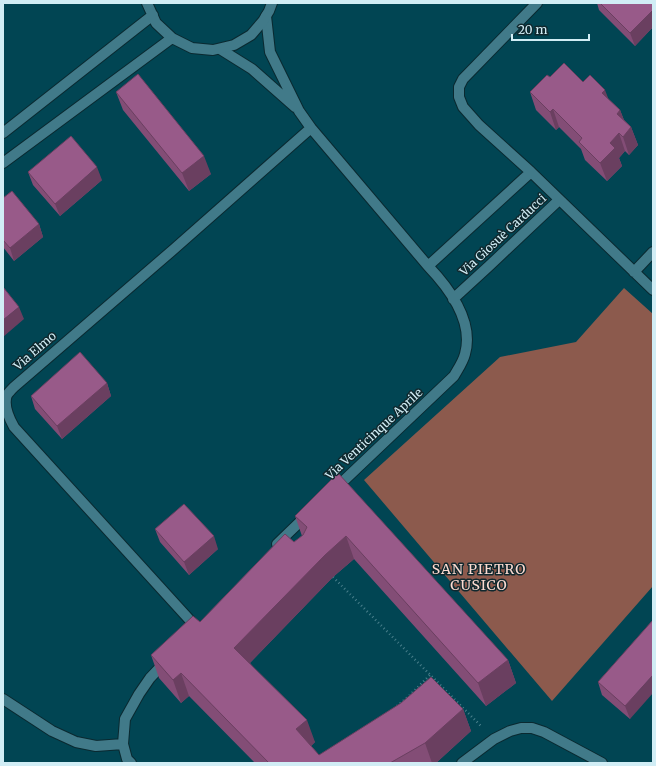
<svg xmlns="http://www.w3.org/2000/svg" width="656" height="766" viewBox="0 0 656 766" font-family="Merriweather,serif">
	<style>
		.green { fill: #8c5a4d }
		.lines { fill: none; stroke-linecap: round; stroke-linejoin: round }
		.street-casing { stroke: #0a2930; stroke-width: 12 }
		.secondary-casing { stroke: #0a2930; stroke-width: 12 }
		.path { stroke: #497f8b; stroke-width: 2.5; stroke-dasharray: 1 3; stroke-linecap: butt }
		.street { stroke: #417a89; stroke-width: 10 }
		.secondary { stroke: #417a89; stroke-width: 10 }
		.wall { fill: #834d76 }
		.shaded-wall { fill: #6a3f60 }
		.building { fill: #985a89; stroke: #6a3f60 }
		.labels { text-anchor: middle; stroke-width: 3; stroke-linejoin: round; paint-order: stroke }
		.street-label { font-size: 12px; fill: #d1edf5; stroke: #10282e }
		.quarter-label { font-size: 14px; letter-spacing: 1px; fill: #fddbd1; stroke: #10282e }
	</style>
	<rect width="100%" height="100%" fill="#014553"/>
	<path class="green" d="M624,288L653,314V586L552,701L364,480L500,357L576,342Z"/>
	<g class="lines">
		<g class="street-casing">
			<path id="street" d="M537,3L463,79L459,87V97L463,107L479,125L531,172L653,290
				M266,16L270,52L299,111L311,128L428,266C449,288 474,322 465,354C463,362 458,369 454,376L335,489
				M220,49L252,69L295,107
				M428,266L531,172
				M634,272L653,252
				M453,299L489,266L559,200
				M277,544L307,515
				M197,628L14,427C9,418 3,405 7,395C9,392 12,389 14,387L174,249L311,128
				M3,699L52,731L76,742L96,746L123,744
				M131,763L127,759L123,744L125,719L139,694L150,678L166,661
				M462,763L494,739L510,731L521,728H532L544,732L602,763"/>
		</g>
		<g class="secondary-casing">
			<path id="secondary" d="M147,3L156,23L172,38L192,48L213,50L234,45L251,35L263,21L269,11L272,3
				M3,133L153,15
				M3,163L172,38"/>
		</g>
		<path class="path" d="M333,577L481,726
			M397,706L409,696L430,675"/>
		<use href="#street" class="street"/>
		<use href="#secondary" class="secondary"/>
	</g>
	<path class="wall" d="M597,3H653V27L635,46L599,10Z
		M550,77L583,82L608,99L620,110L624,120L631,127L638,145L629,155L625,151L619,158L622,166L607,181L585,160L581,149L559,127L556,130L536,110L530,92Z
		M116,92L211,174L189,191L123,110Z
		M28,172L102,180L60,216L33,185Z
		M3,198L39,224L43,237L14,261L3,247Z
		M107,383L111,396L62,439L35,409L31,396Z
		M338,473L508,660L516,683L486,706L354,559L333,577L250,663L315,742L311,746L319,755L463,709L471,731L436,763H255L189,696L181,703L159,678L151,655L200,622L294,542L302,536L295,516Z
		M155,529L218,549L189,575L160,542Z
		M653,620L630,719L602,695L598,682Z"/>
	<path class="shaded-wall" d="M653,10V27L635,46L630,33Z
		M605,90L612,108L602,93Z
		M553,109L559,127L556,130L550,112Z
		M620,110L627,128L617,114Z
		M631,127L638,145L629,155L623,137Z
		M619,133L625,151L619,158L622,166L607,181L600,163L610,143Z
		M204,156L211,174L189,191L182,173Z
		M97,167L102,180L60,216L55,204Z
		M39,224L43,237L14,261L10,248Z
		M19,307L24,319L3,337V320Z
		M107,383L111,396L62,439L57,426Z
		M214,536L218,549L189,575L184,562Z
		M346,536L354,559L333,577L243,670L234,648L325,555Z
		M508,660L516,683L486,706L478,683Z
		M181,673L189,696L181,703L173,680Z
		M653,675V693L630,719L625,706Z
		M463,709L471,731L436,763H432L425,743Z
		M307,720L315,742L305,752L296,729Z"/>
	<path class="building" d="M600,3H653V10L630,33Z
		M564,63L583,82L590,75L605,90L602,93L620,110L617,114L631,127L623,137L619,133L610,143L615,148L600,163L579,142L582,138L553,109L550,112L530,92L547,75L550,77Z
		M138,74L204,156L182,173L116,92Z
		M71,136L97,167L55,204L28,172Z
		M12,191L39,224L10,248L3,240V198Z
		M3,287L19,307L3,320Z
		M80,352L107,383L57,426L31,396Z
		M338,473L508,660L478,683L346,536L325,555L234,648L307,720L296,729L319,755L401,703L431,677L463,709L425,743L390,763H269L181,673L173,680L151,655L193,616L200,622L285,534L294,542L303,535L307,527L295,516Z
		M184,504L214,536L184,562L155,529Z
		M653,620V675L625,706L598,682Z"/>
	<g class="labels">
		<g class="street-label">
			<text transform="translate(503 235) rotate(-43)" y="4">Via Giosuè Carducci</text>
			<text transform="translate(35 351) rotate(-41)" y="4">Via Elmo</text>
			<text transform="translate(374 434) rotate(-43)" y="4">Via Venticinque Aprile</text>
		</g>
		<g class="quarter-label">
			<text x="479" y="574">SAN PIETRO<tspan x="479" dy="16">CUSICO</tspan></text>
		</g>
	</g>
	<rect width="656" height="766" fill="none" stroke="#d1edf5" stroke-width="8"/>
	<path d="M512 34v6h77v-6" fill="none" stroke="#d1edf5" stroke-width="2"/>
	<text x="518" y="34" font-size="12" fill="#d1edf5" stroke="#10282e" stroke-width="3" paint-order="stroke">20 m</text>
</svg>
